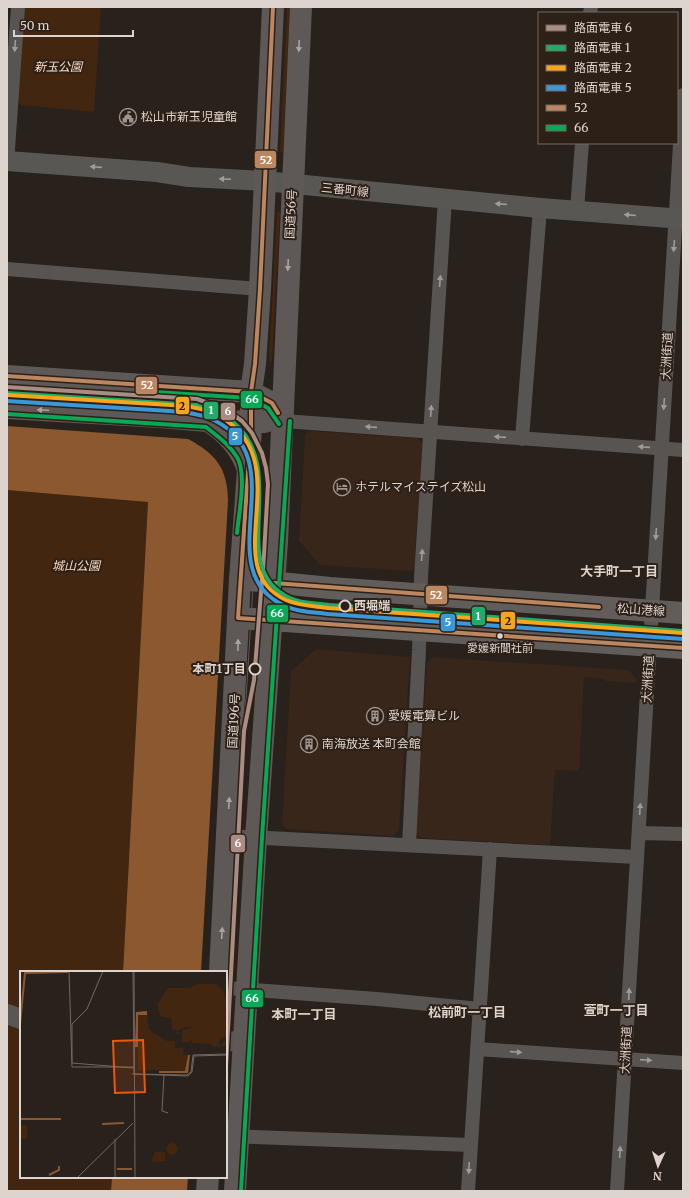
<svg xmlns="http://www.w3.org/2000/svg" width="690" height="1198" viewBox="0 0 690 1198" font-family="Merriweather,'Noto Sans JP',serif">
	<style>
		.built { fill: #38261a }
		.green { fill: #42260f }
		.water { fill: #8b5830 }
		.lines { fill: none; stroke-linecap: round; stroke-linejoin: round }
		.street { stroke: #575452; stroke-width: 14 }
		.secondary { stroke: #595754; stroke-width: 20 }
		.primary { stroke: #615d5b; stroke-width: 22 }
		.highway { stroke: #5e5957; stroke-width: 22 }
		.tram { stroke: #5e5856; stroke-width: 1 }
		.bus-1-casing { stroke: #2d2017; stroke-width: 7 }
		.bus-2-casing { stroke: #2d2017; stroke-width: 7 }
		.bus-1 { stroke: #bb8660; stroke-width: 4 }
		.bus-2 { stroke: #06aa56; stroke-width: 4 }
		.tram-1-casing { stroke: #2d2017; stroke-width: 7 }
		.tram-2-casing { stroke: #2d2017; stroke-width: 7 }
		.tram-3-casing { stroke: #2d2017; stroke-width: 7 }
		.tram-4-casing { stroke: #2d2017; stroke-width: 7 }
		.tram-1 { stroke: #aa8c82; stroke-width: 4 }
		.tram-2 { stroke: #20ab6b; stroke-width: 4 }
		.tram-3 { stroke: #f9a51b; stroke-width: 4 }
		.tram-4 { stroke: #3b98d8; stroke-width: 4 }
		.oneway { fill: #a19a96 }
		.oneway2 { fill: #aaa39e }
		.oneway3 { fill: #a29c97 }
		.stop-dot { fill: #2d2017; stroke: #ddd4ce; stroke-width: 2 }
		.bus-dot { fill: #ddd4ce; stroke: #2d2017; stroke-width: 1.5 }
		.labels { text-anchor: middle; stroke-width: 4; stroke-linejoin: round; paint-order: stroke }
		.bus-label { font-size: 11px; fill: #ddd4ce; stroke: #2d2017 }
		.park-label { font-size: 12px; font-style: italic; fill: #fbd9c2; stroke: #2d2017 }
		.poi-label { font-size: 12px; fill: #ddd4ce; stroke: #2d2017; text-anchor: start }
		.street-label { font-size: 12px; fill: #ddd4ce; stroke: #2d2017 }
		.stop-label { font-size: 12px; font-weight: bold; fill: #ddd4ce; stroke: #2d2017; text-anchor: start }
		.neighbourhood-label { font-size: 13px; font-weight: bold; fill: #ddd4ce; stroke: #2d2017 }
		.inset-river { fill: none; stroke: #8b5830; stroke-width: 2 }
		.inset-road { fill: none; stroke: #706963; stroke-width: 1 }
		.view { fill: #e8590c; fill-opacity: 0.15; stroke: #e8590c; stroke-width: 2 }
		.inset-edge { fill: none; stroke: #ddd4ce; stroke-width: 2 }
		.line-badge { stroke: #2d2017; stroke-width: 1.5 }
		.badge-label { font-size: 11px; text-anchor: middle; font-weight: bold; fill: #fff }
		.pale-badge-label { font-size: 11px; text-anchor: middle; font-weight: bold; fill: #111 }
	</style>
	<rect width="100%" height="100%" fill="#28211c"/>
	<path class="built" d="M310,431L417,438L422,443L414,569L409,571L320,565L299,541L305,435Z
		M316,649L410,657L399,830L393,836L286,829L282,824L291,671Z
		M433,657L628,670L636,678V683L605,681V679L584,677L579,771L555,770L550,845L421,838L416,833L427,663Z"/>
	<path class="green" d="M23,7H101L94,112L21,105L16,99Z
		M287,7H290L283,152H280Z
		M277,212H280L272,361H269Z
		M7,490L148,501L123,972H21V1177H112L111,1191H7Z"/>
	<path class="water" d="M7,426L188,439C216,454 228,469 228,501L201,972H123L148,502L7,490Z
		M112,1177H188L187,1191H111Z"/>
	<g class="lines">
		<path class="street" d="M590,13L591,7
			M7,163L18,7
			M577,210L582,143
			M7,269L260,289
			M284,421L683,450
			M522,439L540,208
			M639,833L683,834
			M227,836L637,857
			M409,845L419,650L421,577L445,199
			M226,988L377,999L480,1009
			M477,1049L683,1063
			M226,1136L471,1145L490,849
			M468,1191L471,1145
			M617,1191L683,95"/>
		<path class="secondary" d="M7,161L157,172L189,177L264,181L540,208L683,219
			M7,1014L21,1019
			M226,1041L244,1042"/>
		<path class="primary" d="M240,579L330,588L683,613
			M238,618L683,648"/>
		<path class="highway" d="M7,376L251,392L272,403L284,421
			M7,408L160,417L208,421L265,422
			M208,421C227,433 241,448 248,470
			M220,972L240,579L251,429V392L255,364L260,289L273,7
			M207,1191L208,1177
			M235,1191L256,838L277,542L301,7"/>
		<path class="tram" d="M244,731L255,555"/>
		<g class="bus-1-casing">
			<path id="bus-1" d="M7,376L251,392L272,403L278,413
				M274,583L599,607
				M238,618L251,429V392L255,364L260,289L273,7
				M238,618L683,648"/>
		</g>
		<g class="bus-2-casing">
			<path id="bus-2" d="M155,392L249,398L268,408L279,424
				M7,414L206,427C217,436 229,444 237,457C247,473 239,513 237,533
				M241,1191L262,838L290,421"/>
		</g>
		<use href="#bus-1" class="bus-1"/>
		<use href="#bus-2" class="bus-2"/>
		<g class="tram-1-casing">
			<path id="tram-1" d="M7,387L197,399L225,409L242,421L252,433L262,453L266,468L268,484L264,555L254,680L244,731L226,1067"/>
		</g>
		<g class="tram-2-casing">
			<path id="tram-2" d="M7,393L196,405C208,409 221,413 232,421C293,470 223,568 290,598C302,604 316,603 329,605L683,631"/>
		</g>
		<g class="tram-3-casing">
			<path id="tram-3" d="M7,395L187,406C195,408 203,409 211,412C307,455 212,566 286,600C299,606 314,606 328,608L683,633"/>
		</g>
		<g class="tram-4-casing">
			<path id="tram-4" d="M7,401L186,412C193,414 200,415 207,417C301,455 205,567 283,605C296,612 313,612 328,614L683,639"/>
		</g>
		<use href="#tram-1" class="tram-1"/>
		<use href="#tram-2" class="tram-2"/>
		<use href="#tram-3" class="tram-3"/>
		<use href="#tram-4" class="tram-4"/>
	</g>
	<defs><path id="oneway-solid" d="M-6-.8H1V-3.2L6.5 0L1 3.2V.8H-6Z"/></defs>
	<g class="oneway">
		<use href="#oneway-solid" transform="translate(15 46) rotate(94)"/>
		<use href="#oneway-solid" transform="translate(674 246) rotate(94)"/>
		<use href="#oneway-solid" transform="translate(440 281) rotate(-86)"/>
		<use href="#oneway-solid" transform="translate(664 404) rotate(94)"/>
		<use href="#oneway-solid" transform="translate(431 411) rotate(-86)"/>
		<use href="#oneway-solid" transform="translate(371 427) rotate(-176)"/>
		<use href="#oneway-solid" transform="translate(500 437) rotate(-176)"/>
		<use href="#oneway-solid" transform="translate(644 447) rotate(-176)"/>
		<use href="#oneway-solid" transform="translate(656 534) rotate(94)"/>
		<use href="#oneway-solid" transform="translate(422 555) rotate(-86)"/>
		<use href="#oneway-solid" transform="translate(640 809) rotate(-87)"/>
		<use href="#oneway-solid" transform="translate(629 994) rotate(-87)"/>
		<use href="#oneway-solid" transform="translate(516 1052) rotate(4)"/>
		<use href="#oneway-solid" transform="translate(646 1060) rotate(4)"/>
		<use href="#oneway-solid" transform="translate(620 1152) rotate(-87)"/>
		<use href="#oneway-solid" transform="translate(469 1168) rotate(93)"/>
	</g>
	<g class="oneway2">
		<use href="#oneway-solid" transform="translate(299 46) rotate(93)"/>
		<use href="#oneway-solid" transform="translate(288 265) rotate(93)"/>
		<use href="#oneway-solid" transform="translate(43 410) rotate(-177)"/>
		<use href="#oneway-solid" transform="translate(238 645) rotate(-89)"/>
		<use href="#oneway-solid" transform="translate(229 803) rotate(-87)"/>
		<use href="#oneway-solid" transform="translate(222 933) rotate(-87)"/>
	</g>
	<g class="oneway3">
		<use href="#oneway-solid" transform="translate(96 167) rotate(-176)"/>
		<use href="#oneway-solid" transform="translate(225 179) rotate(-177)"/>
		<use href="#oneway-solid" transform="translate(501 204) rotate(-175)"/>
		<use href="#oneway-solid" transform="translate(630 215) rotate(-175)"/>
	</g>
	<defs>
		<g id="civic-ring" transform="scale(0.9)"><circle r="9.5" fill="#2d2017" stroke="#9e9590" stroke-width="1.5"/><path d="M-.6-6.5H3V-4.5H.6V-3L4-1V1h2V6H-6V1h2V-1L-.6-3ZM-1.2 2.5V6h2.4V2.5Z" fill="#9e9590"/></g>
		<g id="hotel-ring" transform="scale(0.9)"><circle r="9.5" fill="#2d2017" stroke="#9e9590" stroke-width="1.5"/><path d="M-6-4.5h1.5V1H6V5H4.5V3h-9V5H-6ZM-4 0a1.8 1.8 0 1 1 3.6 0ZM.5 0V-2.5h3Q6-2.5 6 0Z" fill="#9e9590"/></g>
		<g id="building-ring" transform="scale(0.9)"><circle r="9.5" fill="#2d2017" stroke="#9e9590" stroke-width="1.5"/><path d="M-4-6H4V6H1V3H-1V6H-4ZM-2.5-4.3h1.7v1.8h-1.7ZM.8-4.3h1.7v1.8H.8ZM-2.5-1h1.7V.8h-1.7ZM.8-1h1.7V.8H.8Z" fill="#9e9590"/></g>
	</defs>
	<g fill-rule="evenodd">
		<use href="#civic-ring" x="128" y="117"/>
		<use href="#hotel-ring" x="342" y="487"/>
		<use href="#building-ring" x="375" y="716"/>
		<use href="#building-ring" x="309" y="744"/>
	</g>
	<g class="stop-dot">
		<circle cx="345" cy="606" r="5.5"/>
		<circle cx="255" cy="669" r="5.5"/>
	</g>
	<circle class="bus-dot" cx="500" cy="636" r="3.5"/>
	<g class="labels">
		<g class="bus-label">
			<text x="500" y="652">愛媛新聞社前</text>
		</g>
		<g class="park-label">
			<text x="58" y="71">新玉公園</text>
			<text x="76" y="570">城山公園</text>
		</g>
		<g class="poi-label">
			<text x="141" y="121">松山市新玉児童館</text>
			<text x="355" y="491">ホテルマイステイズ松山</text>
			<text x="388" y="720">愛媛電算ビル</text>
			<text x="322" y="748">南海放送 本町会館</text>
		</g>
		<g class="street-label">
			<text transform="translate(345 190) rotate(6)" y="4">三番町線</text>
			<text transform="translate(291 214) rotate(-87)" y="4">国道56号</text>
			<text transform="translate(667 356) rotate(-87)" y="4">大洲街道</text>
			<text transform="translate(641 610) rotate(4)" y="4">松山港線</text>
			<text transform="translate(648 679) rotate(-87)" y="4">大洲街道</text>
			<text transform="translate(234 721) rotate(-87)" y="4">国道196号</text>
			<text transform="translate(626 1050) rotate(-87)" y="4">大洲街道</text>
		</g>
		<g class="stop-label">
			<text x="354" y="610">西堀端</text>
			<text x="246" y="673" text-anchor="end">本町1丁目</text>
		</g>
		<g class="neighbourhood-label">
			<text x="619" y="576">大手町一丁目</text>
			<text x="616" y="1015">萱町一丁目</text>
			<text x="467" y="1017">松前町一丁目</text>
			<text x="304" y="1019">本町一丁目</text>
		</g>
	</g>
	<g transform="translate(20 971)">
		<rect width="207" height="207" fill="#28211c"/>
		<path d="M177,13H196L203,19L207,32V68L205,66L200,67L199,74L207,69V75L193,76L191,73L171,72L173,67L169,71H162V59L174,56H166L159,59V62H156L158,60L152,58L151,47L142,46L139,42L137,34L148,17H169ZM127,43L129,58L132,61L147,70H154L155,65V77H164L163,84H168L165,100L118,99V44ZM0,154H7V168H0ZM146 178a6 6 0 1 1 12 0a6 6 0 1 1-12 0ZM135,181H145L146,190L131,191Z" fill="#42260f"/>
		<path d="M127,40V44H118V76H115L116,41ZM168,84H170L168,102H139V100H165Z" fill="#8b5830"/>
		<path class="inset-river" d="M0,53L5,2L48,1M0,148H41M82,153L104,152M97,198H112M29,204L39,199V195"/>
		<path class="inset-road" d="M49,0L52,96H114M83,0L67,38L52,53V92L113,97M113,0L114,103L167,104L171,101L173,84L207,83M114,0L115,207M112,103L168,105L172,101L174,85L207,84M144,104L142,140L148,142M57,207L113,152M95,207V168"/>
		<path class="view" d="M123,69L125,121L95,122L93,70Z"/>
		<rect width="207" height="207" class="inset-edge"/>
	</g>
	<g class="line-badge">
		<rect x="254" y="150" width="23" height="19" rx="4" fill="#bb8660"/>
		<rect x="135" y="376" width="23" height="19" rx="4" fill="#bb8660"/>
		<rect x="240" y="390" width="23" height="19" rx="4" fill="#06aa56"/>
		<rect x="175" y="396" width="15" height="19" rx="4" fill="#f9a51b"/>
		<rect x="203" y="401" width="16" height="19" rx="4" fill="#20ab6b"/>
		<rect x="220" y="402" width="16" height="19" rx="4" fill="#aa8c82"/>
		<rect x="228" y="427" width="15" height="19" rx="4" fill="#3b98d8"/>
		<rect x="425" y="585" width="23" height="20" rx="4" fill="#bb8660"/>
		<rect x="266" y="604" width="23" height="19" rx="4" fill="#06aa56"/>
		<rect x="471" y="606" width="15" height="20" rx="4" fill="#20ab6b"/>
		<rect x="500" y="611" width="16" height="19" rx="4" fill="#f9a51b"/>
		<rect x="440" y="613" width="16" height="19" rx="4" fill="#3b98d8"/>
		<rect x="230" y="834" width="16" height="19" rx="4" fill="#aa8c82"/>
		<rect x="241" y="989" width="23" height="19" rx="4" fill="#06aa56"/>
	</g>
	<g class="badge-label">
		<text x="266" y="164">52</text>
		<text x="147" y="389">52</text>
		<text x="252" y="403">66</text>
		<text x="211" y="414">1</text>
		<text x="228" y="415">6</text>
		<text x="235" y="440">5</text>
		<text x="436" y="599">52</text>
		<text x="277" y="617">66</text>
		<text x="478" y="620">1</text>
		<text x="448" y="626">5</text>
		<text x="238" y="847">6</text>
		<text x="252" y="1002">66</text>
	</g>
	<g class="pale-badge-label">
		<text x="182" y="410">2</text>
		<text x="508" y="625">2</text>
	</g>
	<rect width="690" height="1198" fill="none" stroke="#ddd4ce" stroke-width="16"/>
	<rect x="538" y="12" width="140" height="132" fill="#2d2017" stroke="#736860"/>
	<rect x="546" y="25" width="20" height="6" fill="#aa8c82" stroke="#736860"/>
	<text x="574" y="32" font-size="12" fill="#ddd4ce">路面電車 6</text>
	<rect x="546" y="45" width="20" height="6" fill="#20ab6b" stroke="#736860"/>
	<text x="574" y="52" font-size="12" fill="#ddd4ce">路面電車 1</text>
	<rect x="546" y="65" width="20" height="6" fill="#f9a51b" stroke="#736860"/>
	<text x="574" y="72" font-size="12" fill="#ddd4ce">路面電車 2</text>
	<rect x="546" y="85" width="20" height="6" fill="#3b98d8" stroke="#736860"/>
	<text x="574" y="92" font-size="12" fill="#ddd4ce">路面電車 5</text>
	<rect x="546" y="105" width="20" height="6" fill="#bb8660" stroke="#736860"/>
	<text x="574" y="112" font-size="12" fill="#ddd4ce">52</text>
	<rect x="546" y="125" width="20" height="6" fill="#06aa56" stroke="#736860"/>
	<text x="574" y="132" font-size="12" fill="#ddd4ce">66</text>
	<g transform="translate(658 1166) rotate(183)" stroke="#2d2017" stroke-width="3" paint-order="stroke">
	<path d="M0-3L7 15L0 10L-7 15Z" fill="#ddd4ce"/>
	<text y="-6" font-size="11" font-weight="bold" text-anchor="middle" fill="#ddd4ce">N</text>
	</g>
	<path d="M14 30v6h119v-6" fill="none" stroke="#ddd4ce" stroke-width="2"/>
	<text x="20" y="30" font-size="12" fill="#ddd4ce" stroke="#2d2017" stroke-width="3" paint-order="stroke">50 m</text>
</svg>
